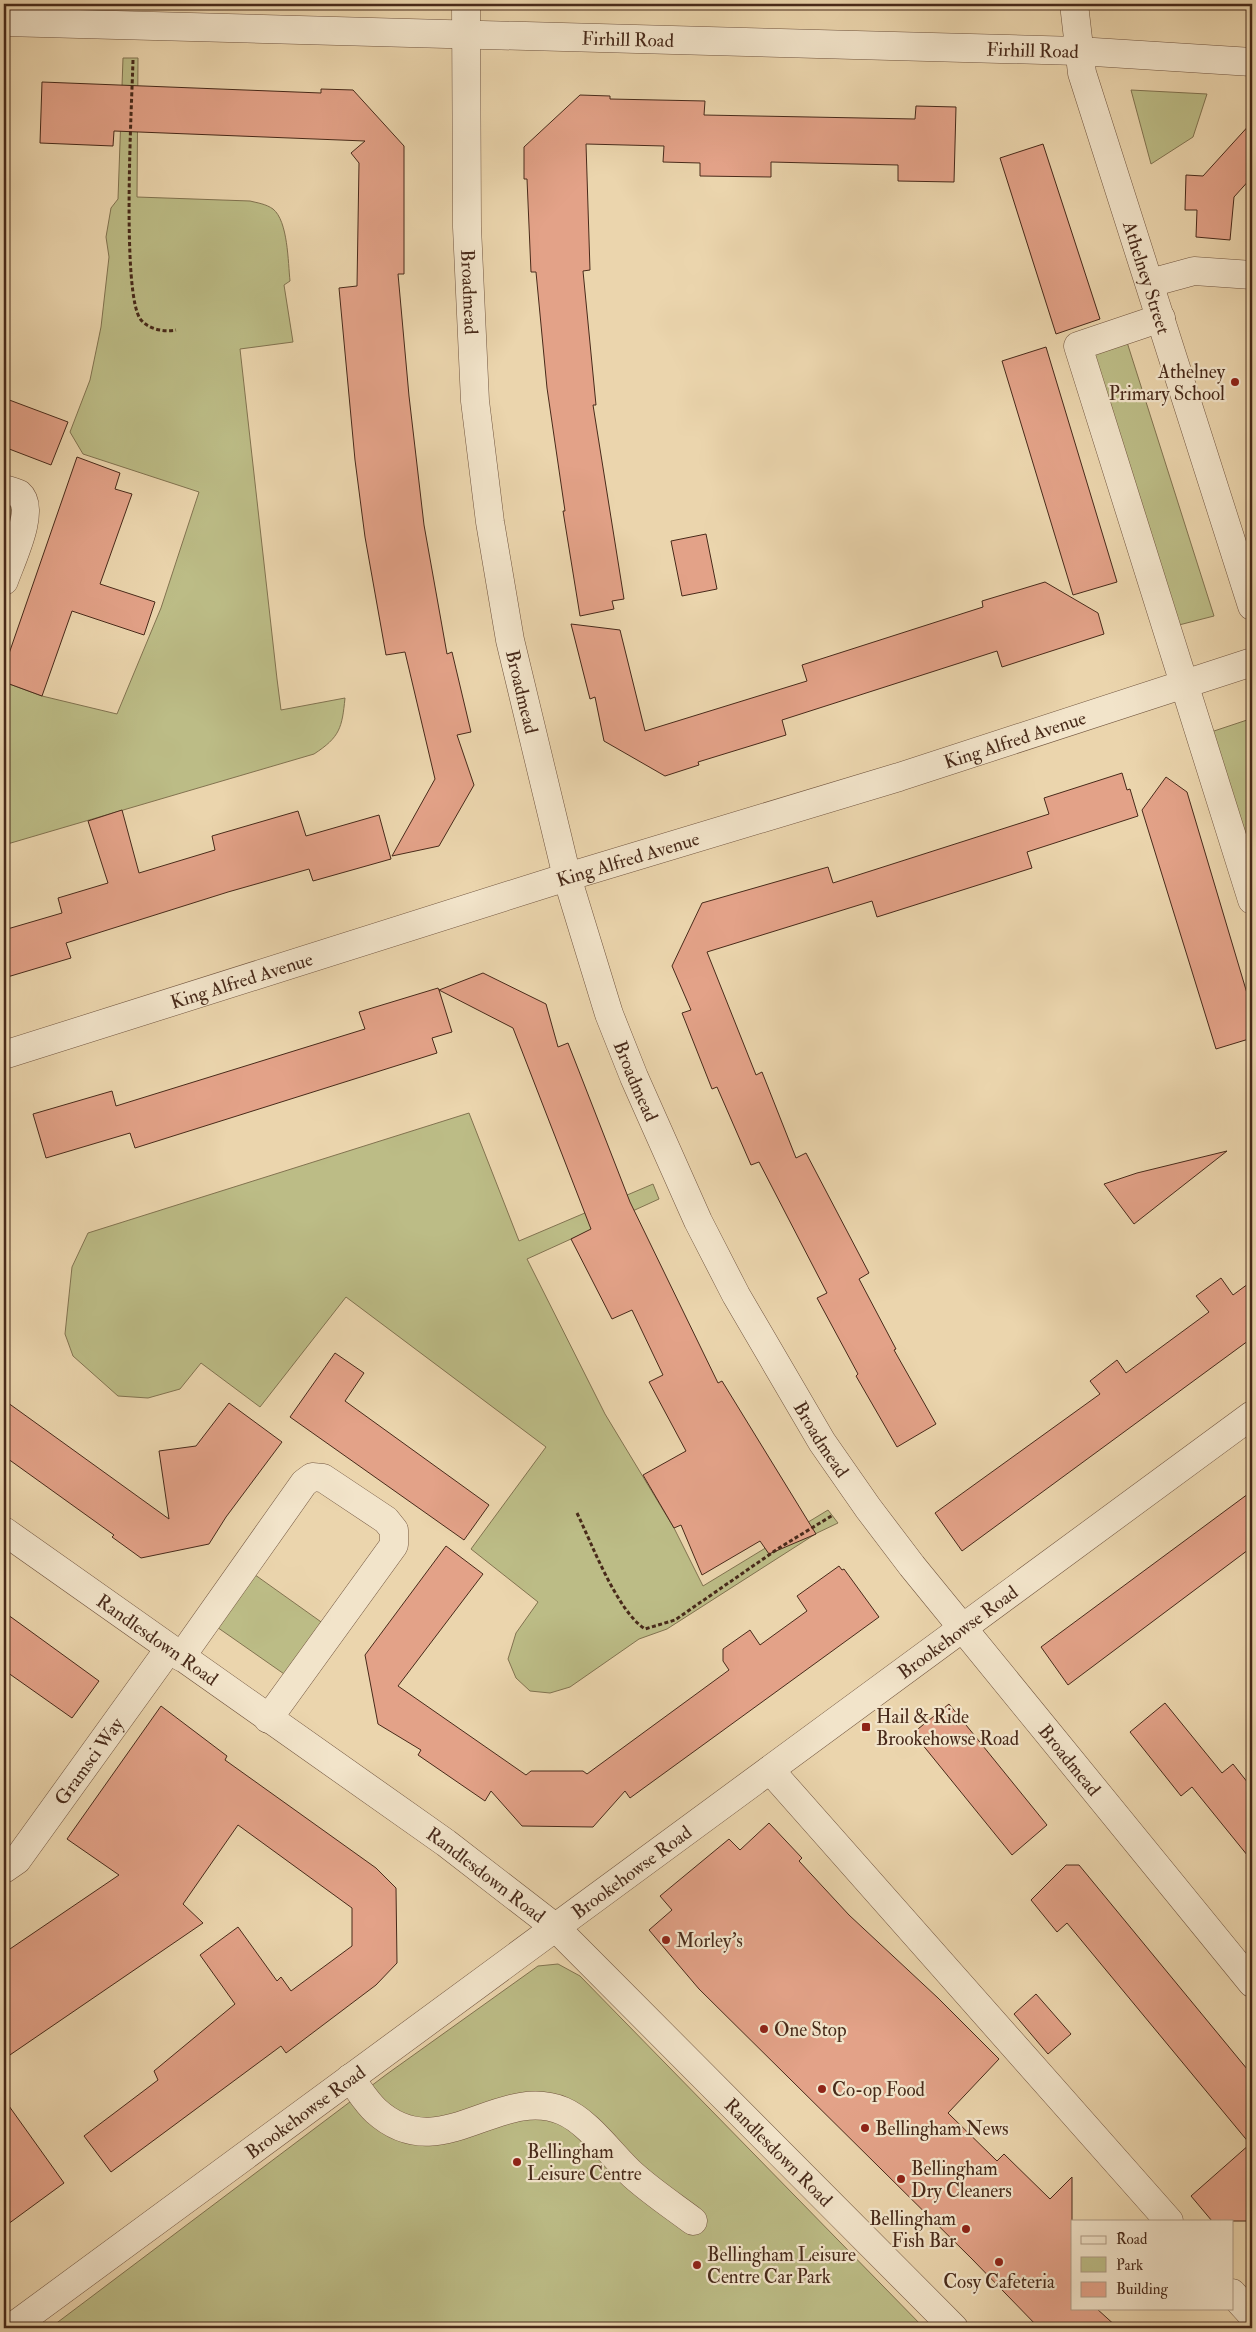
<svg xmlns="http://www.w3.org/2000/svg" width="1256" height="2332" viewBox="0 0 1256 2332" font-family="'IM FELL Double Pica',serif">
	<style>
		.green { fill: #bcbc86; stroke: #827350 }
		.building { fill: #e3a288; stroke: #482a1a }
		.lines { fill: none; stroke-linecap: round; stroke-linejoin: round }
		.minor-casing { stroke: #71553f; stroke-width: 29 }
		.path { stroke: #482a1a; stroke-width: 3; stroke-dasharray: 4 2.5; stroke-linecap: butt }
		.minor { stroke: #f2e4ca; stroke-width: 28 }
		.poi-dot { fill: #8f2418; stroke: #f2e4ca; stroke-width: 2 }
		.labels { text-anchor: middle; stroke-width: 4.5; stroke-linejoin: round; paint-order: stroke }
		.street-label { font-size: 19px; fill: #482a1a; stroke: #f2e4ca }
		.poi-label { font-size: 19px; fill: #482a1a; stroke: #f2e4ca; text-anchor: start }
	</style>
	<rect width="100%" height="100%" fill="#ebd5ad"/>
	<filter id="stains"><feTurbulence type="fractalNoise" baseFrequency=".004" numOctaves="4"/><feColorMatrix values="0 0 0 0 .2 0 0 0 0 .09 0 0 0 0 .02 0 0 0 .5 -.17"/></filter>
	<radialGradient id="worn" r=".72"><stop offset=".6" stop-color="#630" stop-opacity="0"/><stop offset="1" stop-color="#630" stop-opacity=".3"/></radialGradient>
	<path class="green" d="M123,58H138L137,197L250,201C258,203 266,204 273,209C288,221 288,262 290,281L284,285L293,342L240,349L277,679L281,710L345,698C342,728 340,737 314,754L4,845V682L42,696L117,714L161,608L199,492L83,454L70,432L90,380L101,327L109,257L106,237L111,208L118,199Z
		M1131,90L1207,94L1193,137L1151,164Z
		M1126,339L1214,616L1175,626L1088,352Z
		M4,497L18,515L4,557Z
		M1247,720L1252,734V870L1208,733Z
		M469,1113L519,1241L653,1184L659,1199L527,1259L605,1414L674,1528L703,1586L828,1510L838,1523L817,1533L667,1629L639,1639L570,1687L550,1693L530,1691L516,1678L508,1659L516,1633L538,1602L471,1549L546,1447L346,1297L260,1407L201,1363L180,1389L148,1398L118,1396L73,1356L65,1334L72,1267L88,1233Z
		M251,1572L324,1624L287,1676L214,1625Z
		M558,1964L580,1976L924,2328H50L387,2074L538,1966Z"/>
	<path class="building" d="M42,82L321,93V89L353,90L404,146V274H398L409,396L424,525L447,654L452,652L471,732L457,735L474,785L439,846L392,856L435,779L405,652L386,655L365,537L355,460L339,288L357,286L359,163L351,153L365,141L114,131L113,146L40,143Z
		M580,95L610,96V99L705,101L704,115L915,119L916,106L956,107L954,182L898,181V165L811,163L771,162V177L700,176V163L663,162L664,146L586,144L590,270L583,271L596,405H593L624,599L612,601L614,609L580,616L563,511H565L547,388L536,272H531L527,179H524V147Z
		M1252,122V177L1234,197L1230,240L1196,237L1197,210H1185L1186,175L1203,176Z
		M1043,144L1100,319L1056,334L1000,158Z
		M1046,347L1117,582L1073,595L1002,361Z
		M4,398L68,422L51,465L4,447Z
		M77,457L120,473L115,489L132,494L100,584L155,602L144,635L72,611L42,696L4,682V668Z
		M706,534L717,589L682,596L671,541Z
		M1045,582L1098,613L1104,634L1002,667L997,651L782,720L786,735L698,762L699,765L665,776L604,741L595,697L590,699L571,624L620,630L645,731L807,681L802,665L983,607L982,601Z
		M1122,773L1127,790L1130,789L1138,816L1027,852L1032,868L877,917L872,901L707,952L756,1075L762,1072L796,1158L806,1153L869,1273L859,1279L896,1349L894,1350L936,1424L897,1447L856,1376L858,1374L817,1298L827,1293L759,1162L751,1165L717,1087L712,1089L682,1013L691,1010L672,966L702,903L828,867L833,883L1049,814L1044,798Z
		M1166,777L1187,792L1252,1010V1038L1216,1049L1142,810Z
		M122,810L139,873L215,850L212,836L298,811L306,836L379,815L391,859L313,881L309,869L228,892L66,943L71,958L4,978V930L62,913L58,898L108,883L88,821Z
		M483,973L546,1004L558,1047L568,1043L630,1202L718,1383L722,1381L816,1534L769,1554L760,1541L702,1575L681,1525L674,1528L643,1475L686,1451L649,1382L663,1375L632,1310L612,1319L571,1239L591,1229L513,1028L439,990L452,1032L432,1038L437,1053L135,1148L130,1133L46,1158L33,1114L112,1091L116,1106L365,1029L359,1012L438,988L439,990Z
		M1227,1151L1134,1224L1104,1184L1137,1173Z
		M1221,1278L1233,1295L1252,1281V1338L962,1551L935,1513L1100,1394L1090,1381L1117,1360L1126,1373L1209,1312L1196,1296Z
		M335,1353L364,1373L345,1401L489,1505L464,1540L290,1417Z
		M4,1400L169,1519L159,1451L196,1446L229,1403L282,1442L226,1517L209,1544L141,1558L112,1537L114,1535L4,1456Z
		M1252,1491V1547L1068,1685L1041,1647Z
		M446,1546L483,1574L398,1686L526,1775L531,1771H583L587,1774L729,1670L723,1661V1649L750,1630L760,1645L807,1611L797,1596L839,1566L842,1570L844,1569L879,1617L630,1798L625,1791L593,1827L522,1826L491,1791L485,1801L418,1755L421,1750L378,1724L365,1655Z
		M4,1612L99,1681L72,1718L4,1670Z
		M1165,1703L1222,1773L1233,1764L1252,1788V1861L1192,1787L1181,1796L1130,1732Z
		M949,1704L1047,1825L1012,1855L913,1733Z
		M161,1706L227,1756L225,1760L376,1868L396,1888L397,1963L376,1985L286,2053L281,2046L111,2172L84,2136L158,2080L154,2071L235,2004L200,1955L238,1927L277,1981L281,1977L291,1991L352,1946V1908L238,1825L183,1904L203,1923L4,2059V1953L119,1875L67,1839Z
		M769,1823L802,1858L799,1861L849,1915L938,1998L999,2059L948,2113L997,2161L1004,2154L1050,2199L1072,2177V2308H1096L1118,2328H1039L972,2259L699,1989L649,1930L672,1910L660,1896L729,1839L740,1850Z
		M1066,1865H1079L1252,2075V2221H1212L1191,2196L1250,2144L1067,1923L1057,1932L1031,1900Z
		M1036,1994L1071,2034L1048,2054L1014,2014Z
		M4,2099L64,2183L4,2227Z"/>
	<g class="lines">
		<g class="minor-casing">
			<g id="minor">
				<path id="s1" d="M466,4L467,227L475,401L490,522L510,640L567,877L609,1014L634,1077L698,1221L736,1295L822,1442L868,1508L912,1566L1252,1983"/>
				<path id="s2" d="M1074,4L1082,73L1252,606"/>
				<path id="s3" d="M4,22L1078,51L1252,62"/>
				<path d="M1150,283L1194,271L1252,275"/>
				<path d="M1161,318L1078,346L1252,900"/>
				<path d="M4,489C8,490 15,492 19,494C37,509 10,563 4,581"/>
				<path id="s4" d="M4,1055L567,877L899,777L1252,662"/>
				<path id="s5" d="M4,1531L446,1843L556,1928L954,2328"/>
				<path d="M181,1657L304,1483L312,1477L323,1478L386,1520L394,1530V1545L268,1719"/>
				<path d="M770,1770L1169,2221"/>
				<path id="s6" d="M4,1869L17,1860L169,1649"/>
				<path d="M350,2078C358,2088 366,2102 376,2111C440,2169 499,2084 563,2111C589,2122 612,2156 633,2175C652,2192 673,2206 693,2221"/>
				<path d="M1232,2293L1252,2315"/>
				<path id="s7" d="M11,2328L1252,1415"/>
			</g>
		</g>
		<path class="path" d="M133,60C132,101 121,296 141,320C150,330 164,332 176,330
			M577,1513C592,1544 617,1611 645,1629L675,1620L779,1548L833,1515"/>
		<use href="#minor" class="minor"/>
	</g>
	<g class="poi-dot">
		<circle cx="1235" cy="382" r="5"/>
		<rect x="861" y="1722" width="10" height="10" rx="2.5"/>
		<circle cx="666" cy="1940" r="5"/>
		<circle cx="764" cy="2029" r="5"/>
		<circle cx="822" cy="2089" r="5"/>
		<circle cx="865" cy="2128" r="5"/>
		<circle cx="517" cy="2162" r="5"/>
		<circle cx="901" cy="2179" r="5"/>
		<circle cx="966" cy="2229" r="5"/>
		<circle cx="999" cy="2262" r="5"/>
		<circle cx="697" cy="2265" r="5"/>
	</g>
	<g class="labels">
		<g class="street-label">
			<text dy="7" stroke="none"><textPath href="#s3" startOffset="624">Firhill Road</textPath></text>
			<text dy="7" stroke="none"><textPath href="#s3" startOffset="1029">Firhill Road</textPath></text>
			<text dy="7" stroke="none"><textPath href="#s2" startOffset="284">Athelney Street</textPath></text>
			<text dy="7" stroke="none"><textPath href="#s1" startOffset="288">Broadmead</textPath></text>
			<text dy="7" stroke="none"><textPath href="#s1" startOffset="692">Broadmead</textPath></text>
			<text dy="7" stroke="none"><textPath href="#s4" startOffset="1059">King Alfred Avenue</textPath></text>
			<text dy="7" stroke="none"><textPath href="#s4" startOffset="654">King Alfred Avenue</textPath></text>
			<text dy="7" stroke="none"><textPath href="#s4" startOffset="249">King Alfred Avenue</textPath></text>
			<text dy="7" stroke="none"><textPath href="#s1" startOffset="1098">Broadmead</textPath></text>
			<text dy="7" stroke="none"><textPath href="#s1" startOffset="1502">Broadmead</textPath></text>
			<text dy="7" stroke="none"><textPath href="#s7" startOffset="1175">Brookehowse Road</textPath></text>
			<text dy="7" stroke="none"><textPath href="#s5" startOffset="188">Randlesdown Road</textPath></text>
			<text dy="7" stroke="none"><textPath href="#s1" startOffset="1908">Broadmead</textPath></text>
			<text dy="7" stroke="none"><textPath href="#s6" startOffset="138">Gramsci Way</textPath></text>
			<text dy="7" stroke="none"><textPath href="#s7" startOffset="770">Brookehowse Road</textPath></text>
			<text dy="7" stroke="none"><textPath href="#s5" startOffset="592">Randlesdown Road</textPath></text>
			<text dy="7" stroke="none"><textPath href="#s7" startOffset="365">Brookehowse Road</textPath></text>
			<text dy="7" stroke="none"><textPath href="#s5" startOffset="996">Randlesdown Road</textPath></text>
		</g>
		<g class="poi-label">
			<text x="1225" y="378" text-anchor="end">Athelney<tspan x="1225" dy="22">Primary School</tspan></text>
			<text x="876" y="1723">Hail &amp; Ride<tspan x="876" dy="22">Brookehowse Road</tspan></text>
			<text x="676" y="1947">Morley's</text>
			<text x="774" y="2036">One Stop</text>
			<text x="832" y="2096">Co-op Food</text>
			<text x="875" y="2135">Bellingham News</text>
			<text x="527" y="2158">Bellingham<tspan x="527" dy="22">Leisure Centre</tspan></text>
			<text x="911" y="2175">Bellingham<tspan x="911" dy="22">Dry Cleaners</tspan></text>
			<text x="956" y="2225" text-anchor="end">Bellingham<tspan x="956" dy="22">Fish Bar</tspan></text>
			<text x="707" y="2261">Bellingham Leisure<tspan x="707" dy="22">Centre Car Park</tspan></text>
			<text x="999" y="2288" text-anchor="middle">Cosy Cafeteria</text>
		</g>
	</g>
	<rect width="1256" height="2332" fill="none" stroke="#ebd5ad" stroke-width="20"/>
	<rect x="5" y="5" width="1246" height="2322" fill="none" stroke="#482a1a" stroke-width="2.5"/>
	<rect x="10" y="10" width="1236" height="2312" fill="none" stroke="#482a1a"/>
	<rect x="1071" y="2220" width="162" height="90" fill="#f2e4ca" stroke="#ae9a84"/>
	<rect x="1081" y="2236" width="25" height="8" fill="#f2e4ca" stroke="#ae9a84"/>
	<text x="1116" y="2244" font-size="15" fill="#482a1a">Road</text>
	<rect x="1081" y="2257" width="25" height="15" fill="#bcbc86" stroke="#ae9a84"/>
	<text x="1116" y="2270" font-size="15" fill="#482a1a">Park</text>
	<rect x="1081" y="2282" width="25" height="15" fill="#e3a288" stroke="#ae9a84"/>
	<text x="1116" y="2294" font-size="15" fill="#482a1a">Building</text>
	<rect width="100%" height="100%" filter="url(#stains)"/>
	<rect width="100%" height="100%" fill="url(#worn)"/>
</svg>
